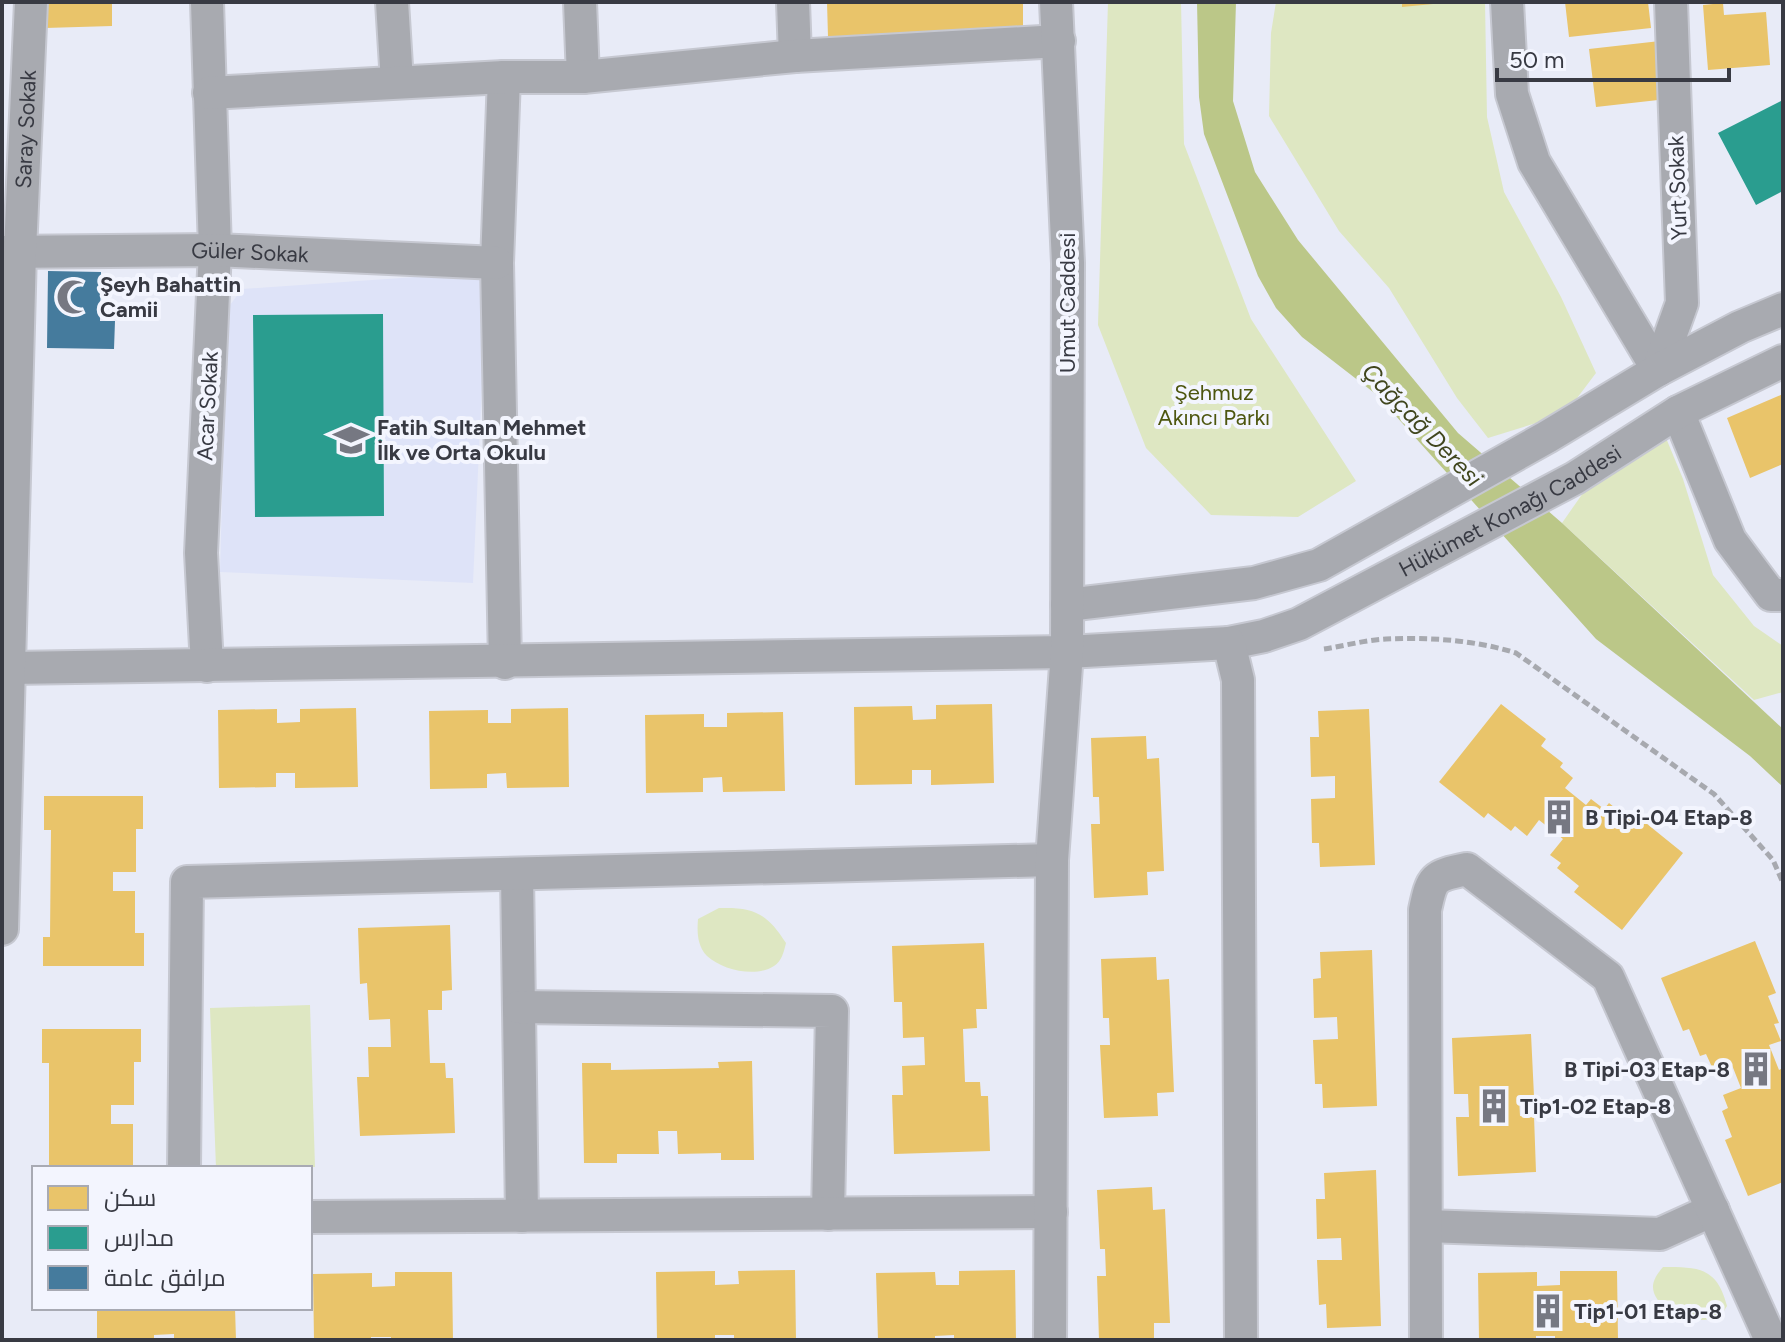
<svg xmlns="http://www.w3.org/2000/svg" width="1785" height="1342" viewBox="0 0 1785 1342" font-family="Figtree,Cairo,sans-serif">
	<style>
		.built { fill: #dee3f8 }
		.green { fill: #dee7c2 }
		.water { fill: #bbc788 }
		.homes { fill: #e9c46a }
		.schools { fill: #2a9d8f }
		.public { fill: #457b9d }
		.lines { fill: none; stroke-linecap: round; stroke-linejoin: round }
		.minor-casing { stroke: #c6c8d1; stroke-width: 36 }
		.path { stroke: #a7a9af; stroke-width: 5; stroke-dasharray: 8 4; stroke-linecap: butt }
		.minor { stroke: #a8aab0; stroke-width: 32 }
		.labels { text-anchor: middle; stroke-width: 8; stroke-linejoin: round; paint-order: stroke }
		.street-label { font-size: 22px; fill: #383a43; stroke: #f3f5fe }
		.poi-label { font-size: 22px; font-weight: bold; fill: #383a43; stroke: #f3f5fe; text-anchor: start }
		.park-label { font-size: 22px; fill: #4d560f; stroke: #f3f5fe }
		.water-label { font-size: 24px; font-style: italic; fill: #40461e; stroke: #f3f5fe }
	</style>
	<rect width="100%" height="100%" fill="#e8ebf7"/>
	<path class="built" d="M487,272L473,583L220,572L227,309L242,289Z"/>
	<path class="green" d="M1108,2H1181L1184,144L1251,319L1356,481L1298,517L1211,515L1146,448L1098,325Z
		M1276,2H1485L1487,117L1504,192L1561,297L1596,373L1565,414L1488,438L1457,398L1389,288L1339,231L1269,116L1271,33Z
		M1666,438L1683,479L1713,575L1754,626L1783,646V692L1754,700L1562,523L1583,493Z
		M719,908C754,907 767,913 786,943C784,951 782,961 774,966C756,978 722,970 707,956C697,946 697,931 698,919Z
		M310,1005L315,1167L216,1168L210,1008Z
		M1663,1267C1698,1267 1717,1267 1727,1306L1719,1319L1701,1320L1668,1314C1654,1295 1645,1288 1663,1267Z"/>
	<path class="water" d="M1197,2H1236L1233,101L1255,172L1298,240L1458,433L1562,523L1783,729V787L1750,756L1596,639L1377,395L1302,337L1276,308L1258,276L1204,134L1199,97Z"/>
	<path class="homes" d="M44,2H112V26L45,28Z
		M827,2H1023V26L828,37Z
		M1402,2H1433V4L1402,7Z
		M1565,2H1648L1651,28L1569,37Z
		M1723,3L1724,15L1766,12L1770,65L1708,70L1703,5Z
		M1660,41L1667,99L1596,107L1589,49Z
		M1783,394V464L1750,478L1727,418Z
		M992,704L994,783L931,785V770H912V784L855,785L854,707L912,706L913,720L936,719V705Z
		M1501,704L1546,739L1541,746L1563,763L1560,767L1573,778L1565,788L1586,805L1591,799L1604,809L1609,803L1631,821L1636,815L1683,853L1622,930L1574,892L1579,886L1557,868L1561,863L1550,855L1563,839L1539,820L1527,836L1515,826L1511,831L1488,813L1484,818L1439,782Z
		M356,708L358,787L295,788V773H276V787L219,788L218,710L277,709V723L300,722V709Z
		M568,708L569,787L507,788L506,773L487,774V788L430,789L429,711L488,710V723H511V709Z
		M1369,709L1375,865L1320,867L1319,843H1312L1311,799L1335,798V776L1311,777L1310,737H1319L1318,711Z
		M783,712L785,791L723,792L722,777L703,778V792L646,793L645,715L704,714V727H727V713Z
		M1146,736L1147,759L1159,758L1164,871L1147,872L1148,895L1094,898L1091,824H1100L1099,797H1093L1091,738Z
		M44,796H143V829H136V872H113V891H135V933H144V966H43V937H50L51,830H44Z
		M450,925L452,990L442,991V1010H428L430,1063H445L446,1078H453L455,1133L360,1136L357,1077H369L368,1047H391L390,1019L369,1020L367,983L360,984L358,928Z
		M1755,941L1776,993L1768,996L1779,1023L1774,1024L1781,1041L1769,1045L1779,1070L1783,1068V1182L1748,1196L1725,1140L1732,1137L1722,1111L1728,1108L1723,1095L1741,1088L1730,1060L1712,1067L1706,1054L1700,1056L1689,1029L1683,1031L1661,978Z
		M984,943L987,1009H976L977,1028L963,1029L965,1082H980L981,1096H988L990,1151L894,1154L892,1095H903L902,1066L925,1065L924,1037L903,1038L902,1002H894L892,946Z
		M1372,950L1377,1106L1323,1108L1322,1084H1315L1313,1040L1338,1039L1337,1017L1314,1018L1313,979L1321,978L1320,952Z
		M1156,957L1157,980L1169,979L1174,1092L1157,1093L1158,1116L1104,1118L1100,1045H1110L1109,1018H1103L1101,959Z
		M42,1029H141V1062H134V1105H111V1124H133V1168H49V1063H42Z
		M1531,1034L1534,1096L1519,1097L1520,1116H1534L1536,1172L1458,1176L1456,1117H1469L1468,1094H1454L1452,1038Z
		M752,1061L754,1160H721V1153L678,1154L677,1131H658L659,1154H617V1163H584L582,1063H611V1070L719,1068L718,1062Z
		M1376,1170L1381,1326L1327,1328L1326,1304L1319,1305L1317,1260H1342L1341,1238L1317,1239L1316,1199H1325L1324,1173Z
		M1152,1187L1153,1210L1165,1209L1170,1323H1154V1340H1099L1097,1276H1106L1105,1249H1100L1097,1190Z
		M795,1270L796,1340H734V1335H715V1340H657L656,1272L715,1271V1285L739,1284L738,1271Z
		M1015,1270L1016,1340H954V1335L935,1336V1340H878L876,1273L935,1272L936,1285H959V1271Z
		M1560,1271H1617L1618,1340H1555V1336H1536V1340H1479L1478,1273L1537,1272V1286L1560,1285Z
		M395,1272H452L453,1340H391V1337H371V1340H314L313,1274L372,1273V1287L395,1286Z
		M97,1308H235L236,1340H174V1334L154,1335V1340H97Z"/>
	<path class="schools" d="M1783,100V191L1756,205L1718,133Z
		M383,314L384,516L255,517L253,315Z"/>
	<path class="public" d="M48,271L101,272L100,321H115L114,349L47,348Z"/>
	<g class="lines">
		<g class="minor-casing">
			<g id="minor">
				<path d="M207,2L215,250L201,553L207,666"/>
				<path d="M392,2L397,82"/>
				<path d="M580,2L583,77"/>
				<path d="M793,2L795,56"/>
				<path d="M1507,2L1512,94L1534,162L1658,370"/>
				<path d="M504,77L497,263L505,663"/>
				<path d="M209,93L504,77H583L795,56L1059,41"/>
				<path id="s1" d="M2,252L215,250L497,263"/>
				<path d="M1658,370L1682,303L1671,2"/>
				<path d="M1678,412L1730,540L1771,595H1783"/>
				<path d="M1067,605L1254,583L1319,565L1547,437L1658,370L1740,327L1783,309"/>
				<path id="s2" d="M1229,643L1264,636L1299,624L1575,478L1678,412L1783,361"/>
				<path d="M10,668L1067,652L1229,643L1238,680L1241,1340"/>
				<path d="M517,874L522,1216"/>
				<path id="s3" d="M2,929L20,251L31,2"/>
				<path d="M519,1007L832,1011L828,1214"/>
				<path d="M184,1168L187,882L1052,860"/>
				<path d="M310,1217L1051,1212"/>
				<path d="M1426,1226L1660,1234L1713,1210"/>
				<path d="M1050,1340L1052,860L1067,652L1068,263L1056,2"/>
				<path d="M1426,1340L1425,910C1432,877 1433,876 1467,869L1608,977L1771,1340"/>
			</g>
		</g>
		<path class="path" d="M1324,649C1344,646 1365,640 1386,639C1429,637 1475,640 1516,653L1714,794L1773,860L1783,883"/>
		<use href="#minor" class="minor"/>
	</g>
	<defs>
		<g id="mosque-bare" transform="scale(2.76)"><path d="M3.5-4.9A6 6 0 1 0 3.5 4.9A5 5 0 1 1 3.5-4.9Z" fill="#767882" stroke="#f3f5fe" stroke-width="2.5" paint-order="stroke"/></g>
		<g id="school-bare" transform="scale(2.76)"><path d="M0-5L7-2L0 1L-7-2ZM-4 1L0 2.5L4 1V4Q0 6-4 4Z" fill="#767882" stroke="#f3f5fe" stroke-width="2.5" paint-order="stroke"/></g>
		<g id="building-bare" transform="scale(2.76)"><path d="M-4-6H4V6H1V3H-1V6H-4ZM-2.5-4.3h1.7v1.8h-1.7ZM.8-4.3h1.7v1.8H.8ZM-2.5-1h1.7V.8h-1.7ZM.8-1h1.7V.8H.8Z" fill="#767882" stroke="#f3f5fe" stroke-width="2.5" paint-order="stroke"/></g>
	</defs>
	<g fill-rule="evenodd">
		<use href="#mosque-bare" x="74" y="297"/>
		<use href="#school-bare" x="351" y="440"/>
		<use href="#building-bare" x="1559" y="817"/>
		<use href="#building-bare" x="1756" y="1069"/>
		<use href="#building-bare" x="1494" y="1106"/>
		<use href="#building-bare" x="1548" y="1311"/>
	</g>
	<g class="labels">
		<g class="street-label">
			<text dy="8" stroke="none"><textPath href="#s3" startOffset="800">Saray Sokak</textPath></text>
			<text transform="translate(1677 188) rotate(-92)" y="8">Yurt Sokak</text>
			<text dy="8" stroke="none"><textPath href="#s1" startOffset="248">Güler Sokak</textPath></text>
			<text transform="translate(1067 303) rotate(-90)" y="8">Umut Caddesi</text>
			<text transform="translate(207 406) rotate(-87)" y="8">Acar Sokak</text>
			<text dy="8" stroke="none"><textPath href="#s2" startOffset="312">Hükümet Konağı Caddesi</textPath></text>
		</g>
		<g class="poi-label">
			<text x="100" y="292">Şeyh Bahattin<tspan x="100" dy="25">Camii</tspan></text>
			<text x="377" y="435">Fatih Sultan Mehmet<tspan x="377" dy="25">İlk ve Orta Okulu</tspan></text>
			<text x="1585" y="825">B Tipi-04 Etap-8</text>
			<text x="1730" y="1077" text-anchor="end">B Tipi-03 Etap-8</text>
			<text x="1520" y="1114">Tip1-02 Etap-8</text>
			<text x="1574" y="1319">Tip1-01 Etap-8</text>
		</g>
		<g class="park-label">
			<text x="1214" y="400">Şehmuz<tspan x="1214" dy="25">Akıncı Parkı</tspan></text>
		</g>
		<g class="water-label">
			<text transform="translate(1422 425) rotate(46)" y="8">Çağçağ Deresi</text>
		</g>
	</g>
	<rect width="1785" height="1342" fill="none" stroke="#383a43" stroke-width="8"/>
	<rect x="32" y="1166" width="280" height="144" fill="#f3f5fe" stroke="#a8aab3" stroke-width="2"/>
	<rect x="48" y="1186" width="40" height="24" fill="#e9c46a" stroke="#a8aab3" stroke-width="2"/>
	<text x="104" y="1206" font-size="24" fill="#383a43">سكن</text>
	<rect x="48" y="1226" width="40" height="24" fill="#2a9d8f" stroke="#a8aab3" stroke-width="2"/>
	<text x="104" y="1246" font-size="24" fill="#383a43">مدارس</text>
	<rect x="48" y="1266" width="40" height="24" fill="#457b9d" stroke="#a8aab3" stroke-width="2"/>
	<text x="104" y="1286" font-size="24" fill="#383a43">مرافق عامة</text>
	<path d="M1497 68v12h232v-12" fill="none" stroke="#383a43" stroke-width="4"/>
	<text x="1509" y="68" font-size="24" fill="#383a43" stroke="#f3f5fe" stroke-width="6" paint-order="stroke">50 m</text>
</svg>
